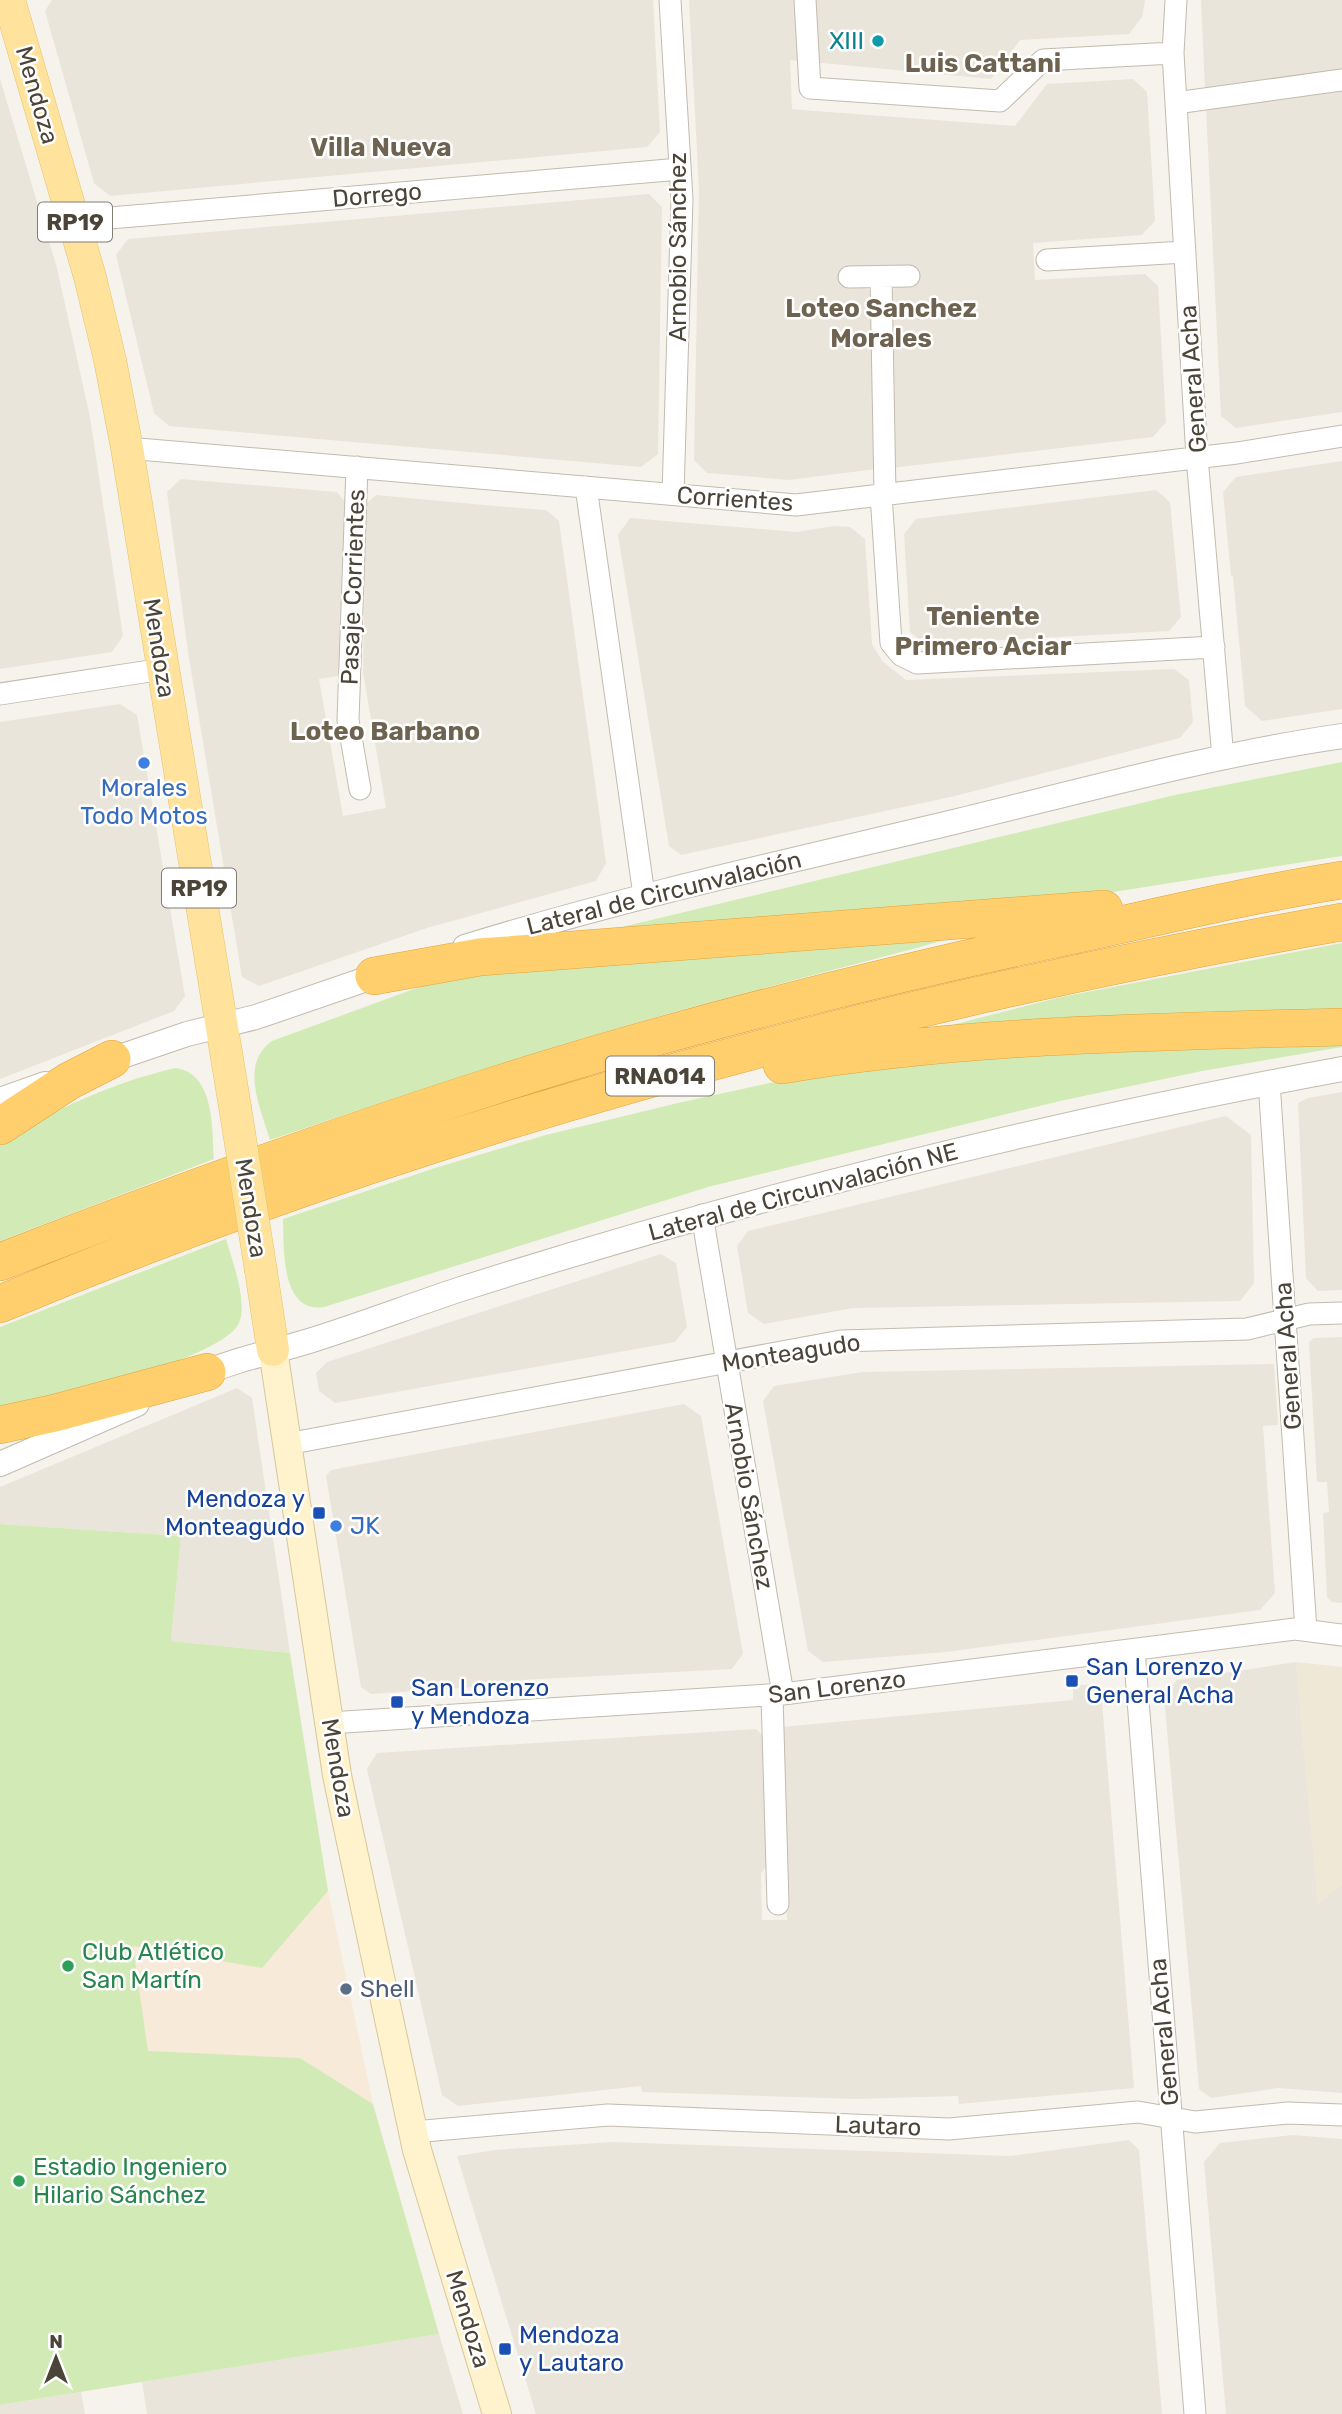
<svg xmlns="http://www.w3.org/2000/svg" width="1342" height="2414" viewBox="0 0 1342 2414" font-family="Rubik,sans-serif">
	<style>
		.residential { fill: #eae5da }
		.commercial { fill: #f7ead8 }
		.education { fill: #efe8d6 }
		.green { fill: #d2eab5 }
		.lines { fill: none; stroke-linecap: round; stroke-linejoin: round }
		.minor-casing { stroke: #c2bbae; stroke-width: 23 }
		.tertiary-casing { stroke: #c2bbae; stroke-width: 26 }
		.secondary-casing { stroke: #d6c79b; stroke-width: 30 }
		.primary-casing { stroke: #e6c16a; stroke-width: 33 }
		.motorway-casing { stroke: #e0a43c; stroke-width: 38 }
		.minor { stroke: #fff; stroke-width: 21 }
		.tertiary { stroke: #fff; stroke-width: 24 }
		.secondary { stroke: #fff3cd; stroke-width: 28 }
		.primary { stroke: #ffe39c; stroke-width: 32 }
		.motorway { stroke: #ffcf6e; stroke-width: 37 }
		.primary-bridge-casing { stroke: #e6c16a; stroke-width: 33; stroke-linecap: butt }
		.primary-bridge { stroke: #ffe39c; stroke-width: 32 }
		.culture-dot { fill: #0f9aa8; stroke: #fff; stroke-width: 2.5 }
		.shop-dot { fill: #3f7fe0; stroke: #fff; stroke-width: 2.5 }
		.transit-dot { fill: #1a4fb4; stroke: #fff; stroke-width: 2.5 }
		.leisure-dot { fill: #2e9e5b; stroke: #fff; stroke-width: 2.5 }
		.service-dot { fill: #5c6f8a; stroke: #fff; stroke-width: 2.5 }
		.labels { text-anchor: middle; stroke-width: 5; stroke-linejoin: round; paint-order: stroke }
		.shield { fill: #fff; stroke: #817c74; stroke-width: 2 }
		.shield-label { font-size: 23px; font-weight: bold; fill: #4b4439 }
		.culture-label { font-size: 24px; fill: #0d838f; stroke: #fff; text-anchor: end }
		.street-label { font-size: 24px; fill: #4b4439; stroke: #fff }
		.shop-label { font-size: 24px; fill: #366cbe; stroke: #fff }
		.transit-label { font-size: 24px; fill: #164399; stroke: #fff; text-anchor: start }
		.leisure-label { font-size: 24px; fill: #27864d; stroke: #fff; text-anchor: start }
		.service-label { font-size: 24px; fill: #4e5e75; stroke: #fff; text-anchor: start }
		.neighbourhood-label { font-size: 26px; font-weight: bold; fill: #6e6250; stroke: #fff }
	</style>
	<rect width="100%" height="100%" fill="#f6f3ec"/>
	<path class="residential" d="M52,0H653L660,132L647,147L110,196L94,183L45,11Z
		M689,0H1145L1142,17L1129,34L1020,40L991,79L790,60L792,109L802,110L1015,126L1047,84L1133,79L1147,92L1155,221L1142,235L1033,243L1035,280L1145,274L1158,286L1166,422L1153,437L892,468L889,293L899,284H916V269L846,268L873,294L876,469L789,480L707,473L694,460L699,190Z
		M1201,0H1342V70L1205,90Z
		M0,79L57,268L90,417L123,636L112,652L0,669Z
		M1342,88V412L1236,428L1221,416L1206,108Z
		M649,194L662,207L658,454L641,467L169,426L154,413L116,255L128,239Z
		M1342,461V709L1262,721L1245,706L1233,576H1231L1223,492L1236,477Z
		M181,479L337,492L345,502L338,676L319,679L343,816L386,808L363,672L366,504L376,495L495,506L546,510L559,521L606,863L596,881L427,928L259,986L242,977L188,652L167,492Z
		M1156,490L1170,502L1179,597L1181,617L1169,631L925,644L910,632L904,534L916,519Z
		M630,518L797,532L833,526L850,527L865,539L872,644L882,661L906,680L1174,669L1189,680L1193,722L1180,738L955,796L681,855L669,846L618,535Z
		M120,704L137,715L185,996L174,1011L0,1079V722Z
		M1342,1092V1290L1318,1291L1306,1278L1298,1103L1308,1098Z
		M1226,1116L1251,1135L1254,1283L1240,1301L853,1308L764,1324L748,1313L737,1246L748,1231Z
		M661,1254L676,1263L687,1327L675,1342L335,1403L319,1391L316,1373L327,1362Z
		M1342,1337V1603L1332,1602L1327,1597L1323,1513L1329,1512L1327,1482H1317L1309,1342L1314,1338Z
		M1274,1364L1278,1425L1263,1426L1275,1593L1260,1610L946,1652L823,1662L808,1651L763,1401L774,1386L863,1372Z
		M237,1388L252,1398L290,1653L171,1641L181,1536L0,1524V1487Z
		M684,1404L701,1416L743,1654L732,1669L521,1680V1684L371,1694L361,1687L326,1476L331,1470Z
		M1296,1662L1318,1903L1342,1885V2093L1278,2088L1211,2098L1199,2089L1164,1696L1177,1680Z
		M1094,1684L1101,1690L1134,2088L959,2104L958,2096L856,2099L642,2092L641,2086L458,2106L442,2095L367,1769L377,1753L756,1729L763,1736L767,1866L761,1873L762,1920H787L782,1727L1073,1700V1686Z
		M1293,2135L1342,2139V2414H1226L1204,2162L1220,2143Z
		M1129,2140L1139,2150L1162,2414H536L457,2156L495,2150L613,2142L1010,2156Z
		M439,2334L463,2414H147L142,2382Z
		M81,2392L85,2414H0V2405Z"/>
	<path class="commercial" d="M328,1891L373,2104L300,2058L148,2052L133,1945L262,1968Z"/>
	<path class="education" d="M1296,1662L1342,1667V1885L1318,1904Z"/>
	<path class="green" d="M1342,762V856L1107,893L601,932L1175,795Z
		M972,932C877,960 780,983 685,1009C545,1048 407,1093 270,1140C261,1109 239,1064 272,1041L414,989L459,975Z
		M1342,943V1015L936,1029L1061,997Z
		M1342,1041V1047L1202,1071L1060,1101L708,1187L324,1307C280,1314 284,1246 283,1219L438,1167L546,1135L678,1103L784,1080L913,1062Z
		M175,1068C215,1073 212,1129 214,1159L0,1241V1145C53,1109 112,1083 175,1068Z
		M226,1239C232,1260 248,1302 239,1323C222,1360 44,1401 0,1414V1327Z
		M0,1524L181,1536L171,1641L290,1653L328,1891L262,1968L133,1946L148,2051L300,2058L373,2104L439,2334L0,2405Z"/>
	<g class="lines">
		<g class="minor-casing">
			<path id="minor" d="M670,0L682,199L673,494
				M805,0L810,88L1000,101L1043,60L1173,53
				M1176,0L1173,53L1197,457L1223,758
				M1176,103L1342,80
				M75,221L680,169
				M1047,260L1185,252
				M849,277L909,276
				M881,277L885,494
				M127,448L796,505L1237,453L1342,436
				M357,467L348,720L360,789
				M586,487L644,895
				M881,495L891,643L901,655L917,663L1214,647
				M0,694L163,669
				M1269,1082L1306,1630
				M702,1215L783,1694
				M287,1444L841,1341L1247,1329L1309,1314L1342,1313
				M1134,1650L1195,2414
				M772,1695L778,1904
				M329,1723L783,1694L1295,1629L1342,1635
				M413,2132L608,2115L949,2129L1138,2112L1195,2122L1288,2113L1342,2115"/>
		</g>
		<g class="tertiary-casing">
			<path id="tertiary" d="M465,947C626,897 790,861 954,822C1082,791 1211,755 1342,736
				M99,1064L187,1034L256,1017L387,972
				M0,1100L45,1084
				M195,1377C232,1360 270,1353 309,1341C360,1325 410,1306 461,1289C750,1197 1044,1124 1342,1069
				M0,1464L137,1404"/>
		</g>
		<g class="secondary-casing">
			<path id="secondary" d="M273,1350L337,1775L347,1823L417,2150L497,2414"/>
		</g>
		<g class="primary-casing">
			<path id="primary" d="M9,0L90,277L110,360L127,448L235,1107
				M261,1271L273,1350"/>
		</g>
		<g class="motorway-casing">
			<path id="motorway" d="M374,976L480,957L1104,909
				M782,1065C967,1034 1155,1032 1342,1027
				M0,1126L69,1081L112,1059
				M0,1262C164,1198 329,1138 496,1085C681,1026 870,979 1060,938C1154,918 1247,895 1342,880
				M0,1304C430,1124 883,1003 1342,922
				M0,1425L55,1413L207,1372"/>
		</g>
		<use href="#minor" class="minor"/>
		<use href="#tertiary" class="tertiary"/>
		<use href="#secondary" class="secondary"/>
		<use href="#primary" class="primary"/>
		<use href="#motorway" class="motorway"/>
		<g class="primary-bridge-casing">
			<path id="primary-bridge" d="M235,1107L261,1271"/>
		</g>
		<use href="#primary-bridge" class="primary-bridge"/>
	</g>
	<circle class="culture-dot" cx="878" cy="41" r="7"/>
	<g class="shop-dot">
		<circle cx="144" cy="763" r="7"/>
		<circle cx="336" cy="1526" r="7"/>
	</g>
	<g class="transit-dot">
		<rect x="312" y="1506" width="14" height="14" rx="3.5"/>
		<rect x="1065" y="1674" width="14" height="14" rx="3.5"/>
		<rect x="390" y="1695" width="14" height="14" rx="3.5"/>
		<rect x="498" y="2342" width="14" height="14" rx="3.5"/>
	</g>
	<g class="leisure-dot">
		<circle cx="68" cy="1966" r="7"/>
		<circle cx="19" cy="2181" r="7"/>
	</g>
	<circle class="service-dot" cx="346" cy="1989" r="7"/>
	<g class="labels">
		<g class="shield">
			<rect x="38" y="202.5" width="74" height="39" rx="5"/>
			<rect x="162" y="868.5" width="74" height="39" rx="5"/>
			<rect x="606" y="1056.5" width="108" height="39" rx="5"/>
		</g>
		<g class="shield-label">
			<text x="75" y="230">RP19</text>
			<text x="199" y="896">RP19</text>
			<text x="660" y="1084">RNA014</text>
		</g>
		<g class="culture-label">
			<text x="864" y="49">XIII</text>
		</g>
		<g class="street-label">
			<text transform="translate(37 95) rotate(74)" y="8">Mendoza</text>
			<text transform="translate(377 195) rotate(-5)" y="8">Dorrego</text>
			<text transform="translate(678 247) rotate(-90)" y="8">Arnobio Sánchez</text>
			<text transform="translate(1193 379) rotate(-94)" y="8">General Acha</text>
			<text transform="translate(735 499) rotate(4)" y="8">Corrientes</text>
			<text transform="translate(353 587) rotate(-88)" y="8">Pasaje Corrientes</text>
			<text transform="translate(159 648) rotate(81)" y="8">Mendoza</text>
			<text transform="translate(664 893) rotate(-14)" y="8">Lateral de Circunvalación</text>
			<text transform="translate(803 1192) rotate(-15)" y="8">Lateral de Circunvalación NE</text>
			<text transform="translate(251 1208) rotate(81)" y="8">Mendoza</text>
			<text transform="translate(791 1353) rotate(-9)" y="8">Monteagudo</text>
			<text transform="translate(1288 1356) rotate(-94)" y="8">General Acha</text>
			<text transform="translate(749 1496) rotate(80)" y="8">Arnobio Sánchez</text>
			<text transform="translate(837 1687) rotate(-7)" y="8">San Lorenzo</text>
			<text transform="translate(338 1768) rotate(80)" y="8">Mendoza</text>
			<text transform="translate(1164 2032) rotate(-95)" y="8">General Acha</text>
			<text transform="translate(878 2126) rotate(2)" y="8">Lautaro</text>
			<text transform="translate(468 2319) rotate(73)" y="8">Mendoza</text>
		</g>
		<g class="shop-label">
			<text x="144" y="796">Morales<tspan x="144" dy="28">Todo Motos</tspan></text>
			<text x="350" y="1534" text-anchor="start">JK</text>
		</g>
		<g class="transit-label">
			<text x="305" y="1507" text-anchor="end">Mendoza y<tspan x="305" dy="28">Monteagudo</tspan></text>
			<text x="1086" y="1675">San Lorenzo y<tspan x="1086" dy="28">General Acha</tspan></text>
			<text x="411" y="1696">San Lorenzo<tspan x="411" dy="28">y Mendoza</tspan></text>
			<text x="519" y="2343">Mendoza<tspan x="519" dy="28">y Lautaro</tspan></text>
		</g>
		<g class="leisure-label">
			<text x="82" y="1960">Club Atlético<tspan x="82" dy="28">San Martín</tspan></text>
			<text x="33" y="2175">Estadio Ingeniero<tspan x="33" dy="28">Hilario Sánchez</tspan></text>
		</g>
		<g class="service-label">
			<text x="360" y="1997">Shell</text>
		</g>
		<g class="neighbourhood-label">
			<text x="983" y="72">Luis Cattani</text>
			<text x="381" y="156">Villa Nueva</text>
			<text x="881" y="317">Loteo Sanchez<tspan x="881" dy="30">Morales</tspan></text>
			<text x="983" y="625">Teniente<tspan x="983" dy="30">Primero Aciar</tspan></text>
			<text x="385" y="740">Loteo Barbano</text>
		</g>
	</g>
	<g transform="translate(56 2358)" stroke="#ffffff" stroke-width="5" paint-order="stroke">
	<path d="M0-5L12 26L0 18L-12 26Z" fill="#4b4439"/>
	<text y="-10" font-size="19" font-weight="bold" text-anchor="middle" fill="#4b4439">N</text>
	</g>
</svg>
